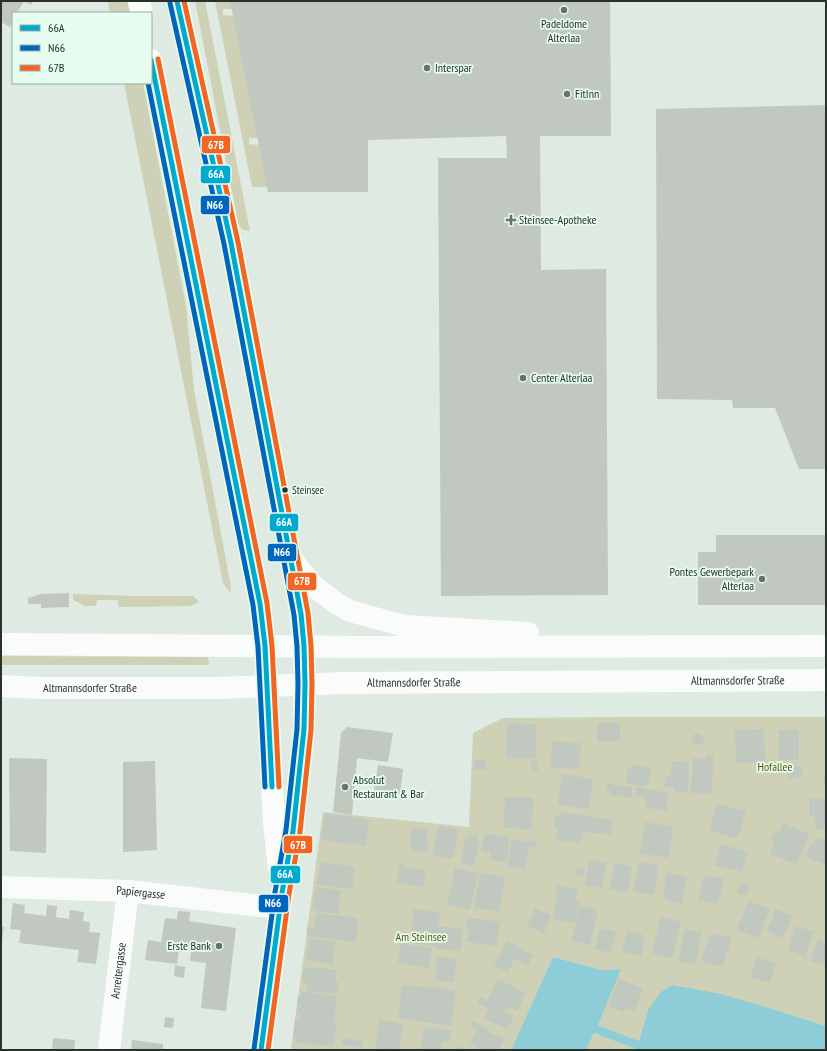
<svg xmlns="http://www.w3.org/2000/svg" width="827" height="1051" viewBox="0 0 827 1051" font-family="'PT Sans Narrow',sans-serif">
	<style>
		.green { fill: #ced1b5 }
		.water { fill: #8ecdd7 }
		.building { fill: #c0c8c0 }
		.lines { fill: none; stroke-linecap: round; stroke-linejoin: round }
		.minor { stroke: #fafcfb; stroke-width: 22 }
		.secondary { stroke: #fafcfb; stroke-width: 22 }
		.primary { stroke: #fafcfb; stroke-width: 22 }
		.bus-1-casing { stroke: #e6fcee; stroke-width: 8 }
		.bus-2-casing { stroke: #e6fcee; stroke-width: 8 }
		.bus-3-casing { stroke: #e6fcee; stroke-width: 8 }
		.bus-1 { stroke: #00a9ce; stroke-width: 5 }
		.bus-2 { stroke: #0065bd; stroke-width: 5 }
		.bus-3 { stroke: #f26522; stroke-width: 5 }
		.poi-dot { fill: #68726c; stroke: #e6fcee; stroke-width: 1.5 }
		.bus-dot { fill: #29312c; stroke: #e6fcee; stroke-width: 1.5 }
		.labels { text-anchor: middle; stroke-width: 3.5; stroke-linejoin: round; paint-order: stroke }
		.bus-label { font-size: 11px; fill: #29312c; stroke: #e6fcee; text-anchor: start }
		.poi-label { font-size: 12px; fill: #29312c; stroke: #e6fcee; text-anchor: start }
		.street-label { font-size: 12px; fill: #29312c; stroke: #e6fcee }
		.park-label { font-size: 12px; fill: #5f5705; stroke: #e6fcee }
		.line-badge { stroke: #e6fcee; stroke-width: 1.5 }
		.badge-label { font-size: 11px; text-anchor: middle; font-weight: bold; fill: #fff }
	</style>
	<rect width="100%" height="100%" fill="#deeae2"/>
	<path class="green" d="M108,1H127L130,13H110Z
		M195,1H205L250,231C243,231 240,228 238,222Z
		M215,1H231L233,9H223V15L234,16L258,138H249V144L259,145L268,187H252Z
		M124,83H143L186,306L194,390L231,587L230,593L223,583Z
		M73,594L133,596H193L199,602L191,606L118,607V600H97L96,606H85L73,600Z
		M1,656L208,657L209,665H1Z
		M628,717H826V1026L782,1012L648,1010L639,1041L598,1025L620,969L602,970L553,957L511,1050H291L323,812L469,827L473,733L503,718Z
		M594,1033L638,1050H586Z"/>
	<path class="water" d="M553,957L602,970L621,969L598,1025L639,1041L648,1010L661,992L672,985L721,994L782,1012L826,1026V1050H638L594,1033L586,1050H511Z"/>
	<path class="building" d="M1,1H33L31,5L24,1L17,13H13V21L10,27L1,22Z
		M230,1H610L611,136H540L541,270L606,269L608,595L441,596L438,158H507L506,136L368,140V192H268Z
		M826,105V469H799L775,408H733L732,400L657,399L656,109Z
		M716,535H826V605H698V552H716Z
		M69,593V607L41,608V604H28V598L41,594Z
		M508,723L536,724V758H508V756H506V726H508Z
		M597,723H620V741L597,742Z
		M347,727L393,733L388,762L357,758L352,815L333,812L341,733Z
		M764,729L765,762L736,763L735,730Z
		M779,730H799V760H779Z
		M692 739a6 6 0 1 1 12 0a6 6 0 1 1-12 0Z
		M552,741L581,743L579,769L551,767Z
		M706,755H713L712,794L691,793L693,758L706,759Z
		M9,758L47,759L46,853L10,851Z
		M475,760L486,761V770L474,769Z
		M155,761L157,850L123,852V762Z
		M531,761H538V771L531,770Z
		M672,761L689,762L688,793L674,791V787H665L666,776L671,777Z
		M378,765L403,769L400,794L374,790Z
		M633,765L651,768L649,783L647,782L646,787L626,783L628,767L632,768Z
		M788,766H802V778H788Z
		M562,774L593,779L588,809L558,804Z
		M824,775H826V787H824Z
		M607,783L632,787L631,798L610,795V790L606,789Z
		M636,787L669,793L666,811L647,808L645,802V797L635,796Z
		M505,797L533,798L532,829L504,828Z
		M809,798H826V829H816L815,816H809Z
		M717,803L746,812L737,839L709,830Z
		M560,812L613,820L611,834L602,833V834L583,832L581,843L556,840L558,827L554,826L555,816H560Z
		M325,813L369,820L366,846L321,840Z
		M645,822L673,827L668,858L640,853Z
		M783,823L809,834L797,865L770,854L775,841L771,840L775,831L779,832Z
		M438,826L458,829L453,859L433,855Z
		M412,827L428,830L426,843H429L427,853L411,850V844H409Z
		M484,834L510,837L506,862L489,859L491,852L481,851Z
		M470,835L478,836L477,840H479L474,866L461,863L465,838L469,839Z
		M817,837L826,841V865L806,857L811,844L814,845Z
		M512,839L530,842L525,870L507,867Z
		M531,840L536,841L535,848L530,847Z
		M721,844L748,852L742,872L714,865Z
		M589,860L607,862L602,888L585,885Z
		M320,862L355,867L352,889L317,884Z
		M639,862L659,866L654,895L633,891Z
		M615,863L632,867L627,893L609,889Z
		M400,864H404L403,866L426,870L423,887L397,883Z
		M455,868L478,873L470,910L447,905Z
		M577,868L585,869L583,877L576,875Z
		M480,873L505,877L499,912L474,908Z
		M667,873L687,877L682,904L665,900L666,894L663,893Z
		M704,875L724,879L718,904L698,900Z
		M742,882L750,885L746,896L737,893Z
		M558,885L578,889L575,900L580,901L575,923L554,919L555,916H553L557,898H555Z
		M315,887L341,890L338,914L316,911V908H313Z
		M748,901L770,909L759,938L737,930Z
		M13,903L25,905L24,913L46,916L47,905L57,906L56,917L69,919L70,910L84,912L83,921L90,922L89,932L100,933L96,964L77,962L79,950L19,943L21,930L10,929Z
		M580,905L598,910L590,945L572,941Z
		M535,908L551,915L544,933L527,926Z
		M414,909L440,913L438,926L463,929L461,951L435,948V946L410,943Z
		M776,909L793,915L783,938L767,931Z
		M178,911L190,912L189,921L236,928L226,1011L201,1008L206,963L190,961L191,951L179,949L177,964L145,960L148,940L161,942L165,918L177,919Z
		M316,913L358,918L356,942L313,937V936L307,935V927L314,928Z
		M661,917L681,922L672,958L652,953Z
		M471,918L500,922L496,946L467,942L469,929H465L467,919H470Z
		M796,926L814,932L805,956L788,950Z
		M1,927H4L2,941H1Z
		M600,928L616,932L611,953L595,949Z
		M685,929L702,932L695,965L678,961Z
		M627,931L642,934V937H645L641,956L622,952Z
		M715,933L732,938L722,967L701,961L710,934L714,936Z
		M826,937V966L810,961L818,939L824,941Z
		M309,938L335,942L333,964L306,960Z
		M507,941L533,955L528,965L515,958L508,972L494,966Z
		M400,944L432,948L429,968L398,963Z
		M437,957L457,959L454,982L435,980Z
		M757,957L776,963L770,983L750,977Z
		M175,965L185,967L184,978L174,976Z
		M309,967L337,970L335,980L339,984L338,990L334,994L307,991V983L302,982L304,968L309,969Z
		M498,979L526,993L517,1011L506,1006L505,1008L504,1011L514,1016L507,1029L484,1019L489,1008L478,1003L480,996L487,1000Z
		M619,979L643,988L634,1012L625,1008L624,1012L608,1006Z
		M402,985L429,988V986L456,991L451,1026L398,1018Z
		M302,992L337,996L334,1023H336L333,1047L296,1042L297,1040L293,1039L295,1018L300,1019L301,1015H296L297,1007L300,1008V1005H297L298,996H301Z
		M165,1017L174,1018L173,1028L164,1027Z
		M379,1020L403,1024L399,1050H388L375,1048Z
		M473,1021L490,1030L489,1032L504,1039L499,1050H478V1047L470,1043L477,1029L470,1026Z
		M424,1027L451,1031L449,1042L442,1041L441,1050H420Z
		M53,1038L75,1040L74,1050H52Z
		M343,1038L363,1041L362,1048L342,1044Z
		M132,1040L163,1044V1050H131Z
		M457,1046L467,1050H455Z"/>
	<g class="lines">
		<g class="minor">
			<path id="s1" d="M1,887L128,891L280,908"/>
			<path id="s2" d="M109,1050L128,891"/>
		</g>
		<path class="secondary" d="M139,1L142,13
			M177,1L231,243L301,614L304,646L305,684L304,729L293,831L282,893L261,1050
			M151,60L260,604L265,646L274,823L279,868"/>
		<g class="primary">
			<path d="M289,556L311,584L336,603L350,611L404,626L528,633"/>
			<path d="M1,644L361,647L826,646"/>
			<path id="s3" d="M1,686L40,688H218L267,686L344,683L826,680"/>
		</g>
		<g class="bus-1-casing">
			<path id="bus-1" d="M177,1L231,243L301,614L304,646L305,684L304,729L293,831L282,893L261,1050
				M151,60L260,604L265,646L272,787"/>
		</g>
		<g class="bus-2-casing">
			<path id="bus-2" d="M170,3L224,244L294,615L297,646L298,684L297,729L286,830L275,892L254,1049
				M148,83L253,605L258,647L265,787"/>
		</g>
		<g class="bus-3-casing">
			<path id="bus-3" d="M184,1L238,242L308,613L311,646L312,684L311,730L300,832L289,894L268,1050
				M158,59L267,603L272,646L279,787"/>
		</g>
		<use href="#bus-1" class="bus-1"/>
		<use href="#bus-2" class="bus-2"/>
		<use href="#bus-3" class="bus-3"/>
	</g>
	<g class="poi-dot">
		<circle cx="564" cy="10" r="4"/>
		<circle cx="427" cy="68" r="4"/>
		<circle cx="567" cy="94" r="4"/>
		<path d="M509 214h4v4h4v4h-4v4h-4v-4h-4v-4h4z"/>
		<circle cx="523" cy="378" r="4"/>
		<circle cx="762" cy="579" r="4"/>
		<circle cx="345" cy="787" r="4"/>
		<circle cx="219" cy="946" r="4"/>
	</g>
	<circle class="bus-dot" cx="285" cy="490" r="3.5"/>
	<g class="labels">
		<g class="bus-label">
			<text x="292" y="494">Steinsee</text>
		</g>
		<g class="poi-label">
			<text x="564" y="28" text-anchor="middle">Padeldome<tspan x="564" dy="14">Alterlaa</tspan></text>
			<text x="435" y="72">Interspar</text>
			<text x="575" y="98">FitInn</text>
			<text x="519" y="224">Steinsee-Apotheke</text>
			<text x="531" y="382">Center Alterlaa</text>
			<text x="754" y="576" text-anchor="end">Pontes Gewerbepark<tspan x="754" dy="14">Alterlaa</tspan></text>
			<text x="353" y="784">Absolut<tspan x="353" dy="14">Restaurant &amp; Bar</tspan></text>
			<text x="211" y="950" text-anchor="end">Erste Bank</text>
		</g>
		<g class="street-label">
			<text dy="4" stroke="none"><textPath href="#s3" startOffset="737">Altmannsdorfer Straße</textPath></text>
			<text dy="4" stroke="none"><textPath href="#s3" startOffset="413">Altmannsdorfer Straße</textPath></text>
			<text dy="4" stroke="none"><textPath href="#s3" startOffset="89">Altmannsdorfer Straße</textPath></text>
			<text dy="4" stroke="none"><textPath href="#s1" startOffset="140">Papiergasse</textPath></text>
			<text dy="4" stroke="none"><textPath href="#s2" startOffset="80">Anreitergasse</textPath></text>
		</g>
		<g class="park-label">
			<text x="775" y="771">Hofallee</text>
			<text x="421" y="941">Am Steinsee</text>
		</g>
	</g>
	<g class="line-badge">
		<rect x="201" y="135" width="30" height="19" rx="4" fill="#f26522"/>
		<rect x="200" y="165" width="31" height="19" rx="4" fill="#00a9ce"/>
		<rect x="200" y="195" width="30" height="20" rx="4" fill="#0065bd"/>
		<rect x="269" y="513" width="30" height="19" rx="4" fill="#00a9ce"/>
		<rect x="267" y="543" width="30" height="19" rx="4" fill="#0065bd"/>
		<rect x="287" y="572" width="30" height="19" rx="4" fill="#f26522"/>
		<rect x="283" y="835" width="30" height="19" rx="4" fill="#f26522"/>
		<rect x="270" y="865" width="31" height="19" rx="4" fill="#00a9ce"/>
		<rect x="258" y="894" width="31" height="19" rx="4" fill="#0065bd"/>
	</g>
	<g class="badge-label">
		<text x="216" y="149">67B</text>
		<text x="216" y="178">66A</text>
		<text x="215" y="209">N66</text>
		<text x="284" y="526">66A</text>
		<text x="282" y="556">N66</text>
		<text x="302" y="585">67B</text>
		<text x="298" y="849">67B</text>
		<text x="285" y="878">66A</text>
		<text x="273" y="907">N66</text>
	</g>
	<rect width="827" height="1051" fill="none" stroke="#29312c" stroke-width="4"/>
	<rect x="12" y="12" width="140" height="72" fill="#e6fcee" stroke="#9aaba0"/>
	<rect x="20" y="25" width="20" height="6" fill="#00a9ce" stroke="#9aaba0"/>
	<text x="48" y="32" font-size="12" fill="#29312c">66A</text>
	<rect x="20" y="45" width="20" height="6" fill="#0065bd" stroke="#9aaba0"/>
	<text x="48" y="52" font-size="12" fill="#29312c">N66</text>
	<rect x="20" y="65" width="20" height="6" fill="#f26522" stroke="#9aaba0"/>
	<text x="48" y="72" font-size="12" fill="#29312c">67B</text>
</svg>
